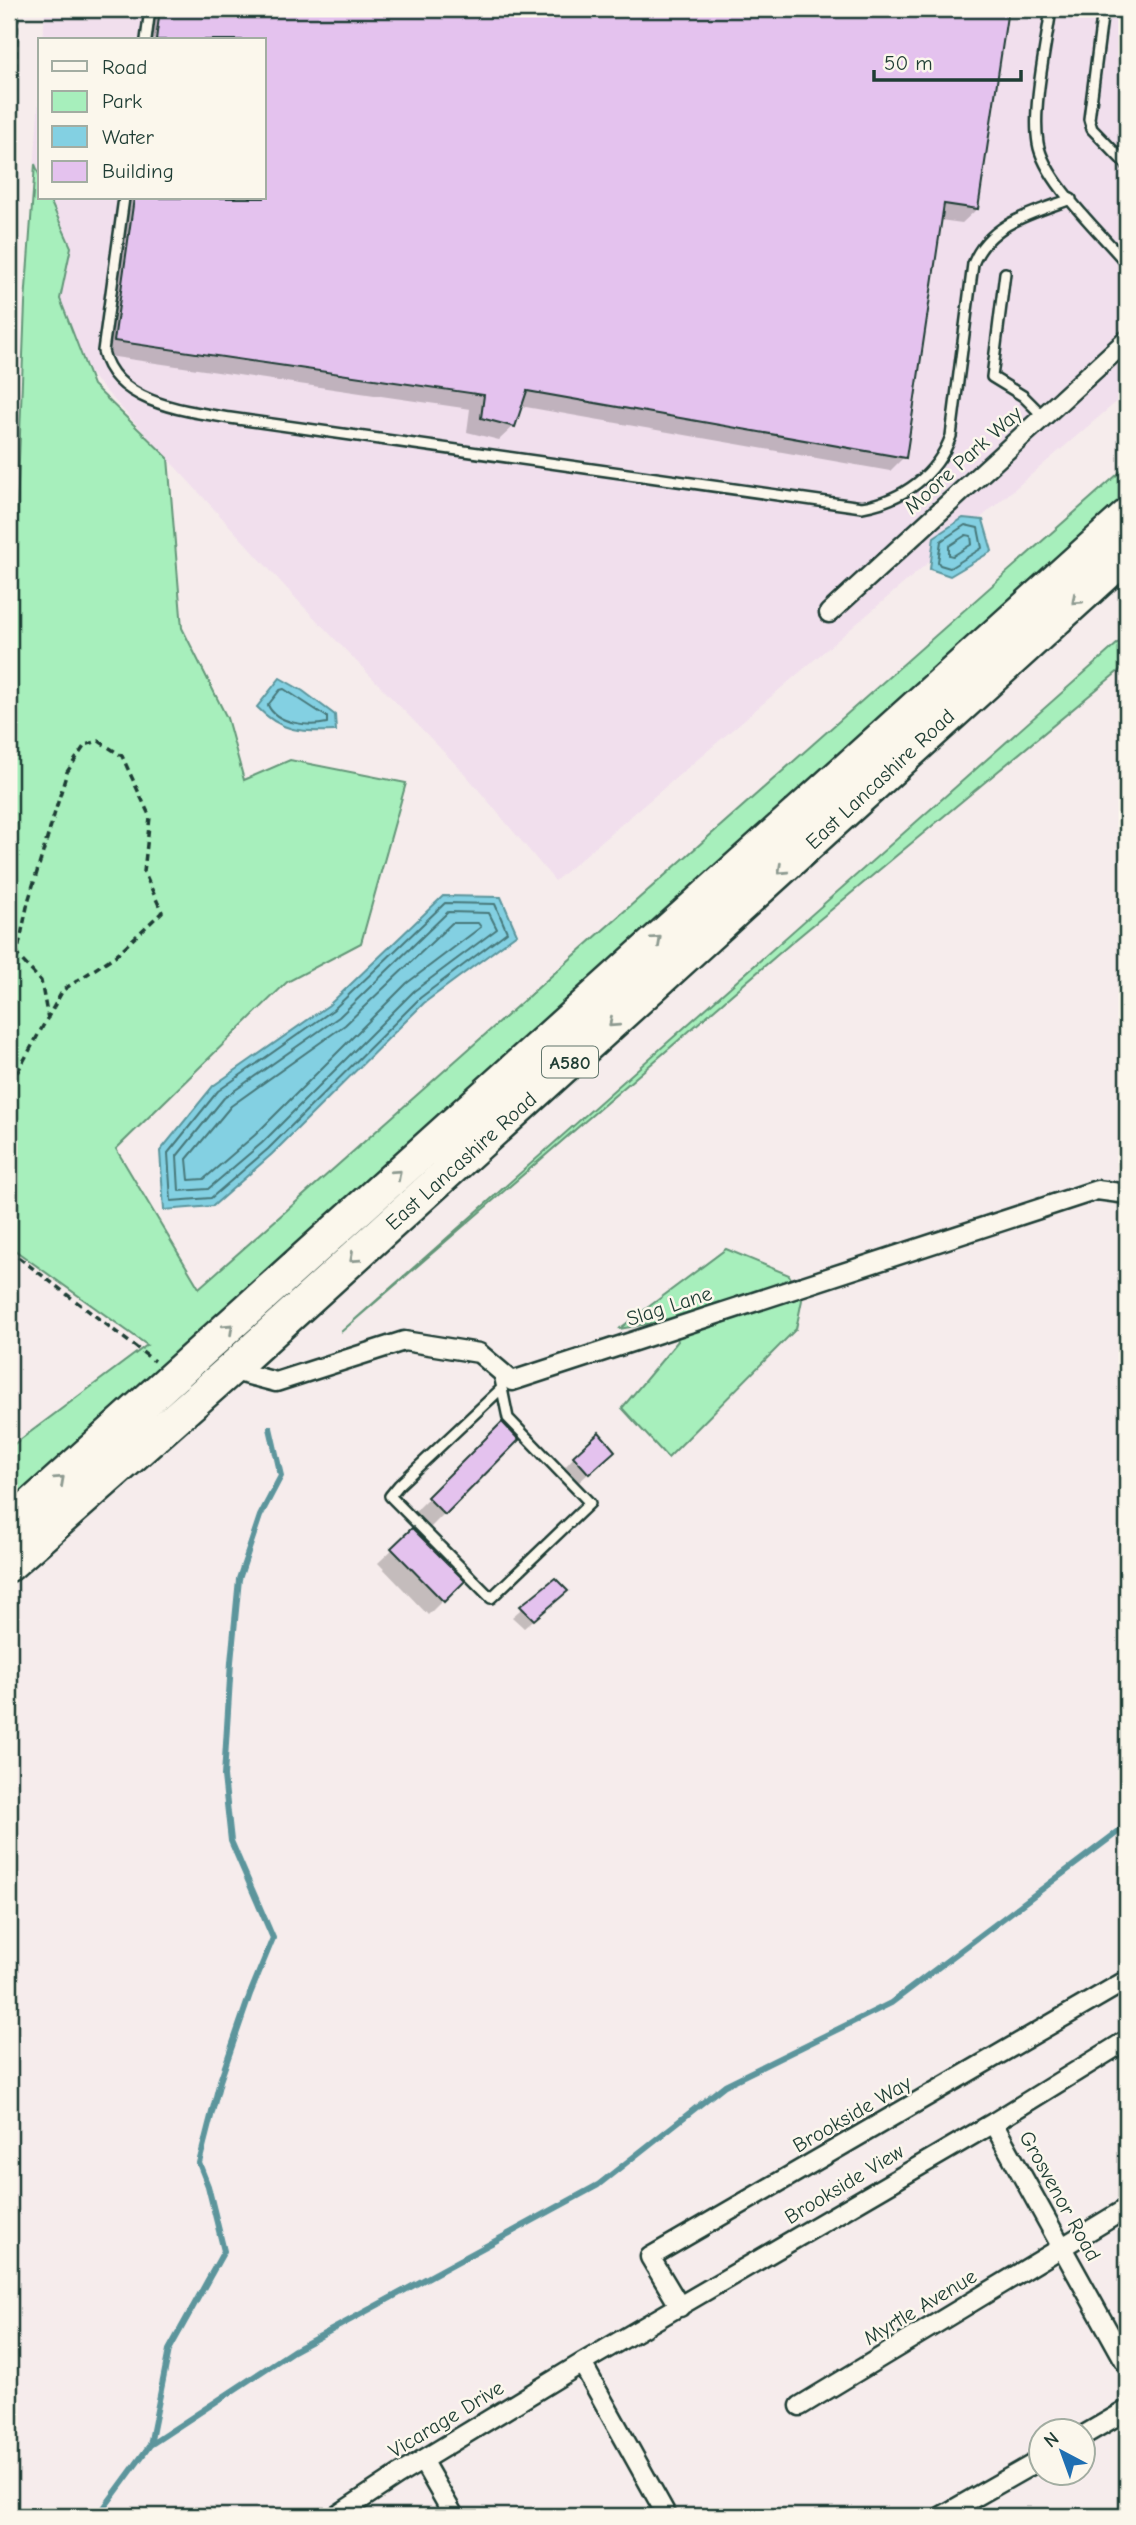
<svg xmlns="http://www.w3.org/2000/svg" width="1136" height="2525" viewBox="0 0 1136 2525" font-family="'Comic Neue',sans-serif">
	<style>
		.built { fill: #f1dfed }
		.green { fill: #a7efbc; stroke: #639678; stroke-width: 2 }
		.water { fill: #83d0e2; stroke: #5b959c; stroke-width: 2 }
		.shadow { fill: #0003 }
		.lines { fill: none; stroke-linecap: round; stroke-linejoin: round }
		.shore { stroke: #47787a; stroke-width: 2 }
		.stream { stroke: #5b959c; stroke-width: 6 }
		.building { fill: #e4c2ee; stroke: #1f3d34; stroke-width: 2 }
		.lane-casing { stroke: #1f3d34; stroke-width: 14 }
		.street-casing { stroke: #1f3d34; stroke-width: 23 }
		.highway-casing { stroke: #1f3d34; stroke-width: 37 }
		.path { stroke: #1f3d34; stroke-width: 3.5; stroke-dasharray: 7 5; stroke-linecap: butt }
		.lane { stroke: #fbf7ec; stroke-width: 9 }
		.street { stroke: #fbf7ec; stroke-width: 18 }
		.highway { stroke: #fbf7ec; stroke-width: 32 }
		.oneway { stroke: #8d9a90 }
		.labels { text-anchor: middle; stroke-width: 5; stroke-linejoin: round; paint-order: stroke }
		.shield { fill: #fbf7ec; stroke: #61756b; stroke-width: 2 }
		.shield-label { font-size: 19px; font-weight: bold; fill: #1f3d34 }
		.street-label { font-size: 21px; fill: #1f3d34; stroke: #fbf7ec }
	</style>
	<rect width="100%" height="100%" fill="#f6ecec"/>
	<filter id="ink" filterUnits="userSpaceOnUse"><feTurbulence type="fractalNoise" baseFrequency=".0143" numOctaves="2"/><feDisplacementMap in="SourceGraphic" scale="14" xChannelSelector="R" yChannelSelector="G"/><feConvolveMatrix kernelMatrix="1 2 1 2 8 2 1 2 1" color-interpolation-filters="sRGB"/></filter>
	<g filter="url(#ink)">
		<path class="built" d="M45,9H1127V393L555,881L466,775L302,605L25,303L40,82V198H264V40H43Z"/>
		<path class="green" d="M35,164L40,177V198H49L71,247L60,299L93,385L168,458L182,628L227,718L244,780L290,760L406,783L361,943L287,982L116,1149L199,1288L1127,466V494L169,1360L9,1502V1448L147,1345L9,1246V722L25,303Z
			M1127,635V664L790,944L341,1332Z
			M726,1249L789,1275L802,1300L796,1329L668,1458L622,1408L678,1341L670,1320L619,1329Z"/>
		<path class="water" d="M963,518L983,520L992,551L950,576L930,569L934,537Z
			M280,678L303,691L335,715L336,731C302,732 282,733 257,707Z
			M443,896L501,897L517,934L424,1003L272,1154L213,1206L164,1210L160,1151L213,1086L329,1005Z"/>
		<path class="shadow" d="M148,9H1007L977,209L962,223L940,220L904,457L890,471L520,406L514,426L499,440L467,432L470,409L101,355L123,198H264V40H144Z
			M502,1424L517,1440L430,1528L414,1513Z
			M574,1457L604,1460L579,1482L565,1467Z
			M412,1531L462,1581L428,1615L378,1563Z
			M555,1580L557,1600L524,1628L512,1617Z"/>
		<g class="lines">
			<path class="shore" d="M965,525L978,528L982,548L950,568L940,565L938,562L941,541Z
				M966,535L971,536L972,544L953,556L949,555V546Z
				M284,689L327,717V723C309,727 276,724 268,705L280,690Z
				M445,903L495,904L507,932L420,998L268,1149L211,1198L171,1201L168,1153L218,1091L333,1010Z
				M448,912L489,913L497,929L414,991L262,1143L208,1189L179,1191L177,1156L224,1098L339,1017Z
				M452,923H478L481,927L407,983L255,1135L204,1179L189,1180L187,1159L231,1106L345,1025Z"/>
			<path class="stream" d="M150,2445L169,2350L224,2251L208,2186L199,2163L220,2081L250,1994L273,1938L231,1841L224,1776L231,1662L239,1579L260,1516L281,1476L270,1428
				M98,2516L150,2445L293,2351L598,2185L725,2085L891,2003L1127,1825"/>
		</g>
		<path class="building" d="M160,9H1008L978,209L944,204L906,458L527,391L515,427L481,418L484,395L114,341L134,198H264V40H156Z
			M502,1422L519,1440L445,1515L427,1497Z
			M599,1432L615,1451L589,1474L573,1456Z
			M412,1528L465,1581L444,1602L391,1548Z
			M555,1578L568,1591L534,1620L520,1606Z"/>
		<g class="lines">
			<g class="lane-casing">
				<path id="lane" d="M1051,9C1046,46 1032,107 1038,143C1044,181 1102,234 1127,264
					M1103,9L1089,119L1092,129L1127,165
					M146,40L150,9
					M124,198L103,351C115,403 185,411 230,418L862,507C903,500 937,475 951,436L973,264C989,223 1033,213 1071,199
					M1005,273L992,377L1023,396L1044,417
					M499,1374L508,1418L590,1503L491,1598L390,1496L399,1485L502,1388"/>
			</g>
			<g class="street-casing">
				<path id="street" d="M829,613L1127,340
					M230,1370L276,1382L404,1341L479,1353L512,1381L1097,1190L1127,1194
					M993,2123L1127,2365
					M680,2307L650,2257L1127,1980
					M582,2363L667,2516
					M800,2406L1127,2208
					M1084,2435L1127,2410
					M422,2460L454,2516
					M336,2516L398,2475L582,2363L993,2123L1127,2040
					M942,2516L1042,2459"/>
			</g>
			<g class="highway-casing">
				<path id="highway" d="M9,1525L1127,516
					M9,1565L230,1370L1127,555"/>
			</g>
			<path class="path" d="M9,225L18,9
				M9,1095L13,1080L63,990L115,956L162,912L144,872L150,817L122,756L99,741L85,745L67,772L28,902L17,955L41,981L48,1019
				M9,1225L14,1252
				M9,1250L154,1361"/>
			<use href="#lane" class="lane"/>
			<use href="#street" class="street"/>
			<use href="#highway" class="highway"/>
		</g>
		<defs><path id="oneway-chevron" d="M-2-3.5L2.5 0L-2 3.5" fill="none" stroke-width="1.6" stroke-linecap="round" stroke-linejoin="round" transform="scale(1.75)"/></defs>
		<g class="oneway">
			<use href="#oneway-chevron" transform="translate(1076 600) rotate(138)"/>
			<use href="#oneway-chevron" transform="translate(782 870) rotate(137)"/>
			<use href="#oneway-chevron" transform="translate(657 940) rotate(-42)"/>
			<use href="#oneway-chevron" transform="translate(613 1023) rotate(138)"/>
			<use href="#oneway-chevron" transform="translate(397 1174) rotate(-42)"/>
			<use href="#oneway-chevron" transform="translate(354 1258) rotate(138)"/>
			<use href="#oneway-chevron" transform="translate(229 1328) rotate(-43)"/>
			<use href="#oneway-chevron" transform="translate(60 1480) rotate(-42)"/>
		</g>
	</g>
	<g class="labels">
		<rect class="shield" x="542" y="1046.5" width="56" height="31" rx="5"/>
		<g class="shield-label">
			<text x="570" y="1069">A580</text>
		</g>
		<g class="street-label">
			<text transform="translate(963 460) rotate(-42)" y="7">Moore Park Way</text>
			<text transform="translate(880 779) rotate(-43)" y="7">East Lancashire Road</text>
			<text transform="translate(461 1161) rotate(-42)" y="7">East Lancashire Road</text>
			<text transform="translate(669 1306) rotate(-18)" y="7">Slag Lane</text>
			<text transform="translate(852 2114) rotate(-30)" y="7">Brookside Way</text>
			<text transform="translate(844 2184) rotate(-31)" y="7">Brookside View</text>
			<text transform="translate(1060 2196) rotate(61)" y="7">Grosvenor Road</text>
			<text transform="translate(920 2307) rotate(-31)" y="7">Myrtle Avenue</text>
			<text transform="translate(446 2419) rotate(-31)" y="7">Vicarage Drive</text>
		</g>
	</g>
	<rect width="1136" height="2525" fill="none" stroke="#fbf7ec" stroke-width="35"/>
	<rect x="18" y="18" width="1101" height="2490" fill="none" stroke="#1f3d34" stroke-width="2.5" filter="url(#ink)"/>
	<rect x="38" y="38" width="228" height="161" fill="#fbf7ec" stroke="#a3ada2" stroke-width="2"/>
	<rect x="52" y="61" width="35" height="10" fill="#fbf7ec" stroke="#a3ada2" stroke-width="2"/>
	<text x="102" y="74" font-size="21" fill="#1f3d34">Road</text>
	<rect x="52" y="91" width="35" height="21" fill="#a7efbc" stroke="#a3ada2" stroke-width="2"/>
	<text x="102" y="108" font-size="21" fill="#1f3d34">Park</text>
	<rect x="52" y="126" width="35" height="21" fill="#83d0e2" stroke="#a3ada2" stroke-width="2"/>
	<text x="102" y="144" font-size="21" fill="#1f3d34">Water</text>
	<rect x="52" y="161" width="35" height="21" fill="#e4c2ee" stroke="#a3ada2" stroke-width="2"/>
	<text x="102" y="178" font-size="21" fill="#1f3d34">Building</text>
	<g transform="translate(1062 2452) rotate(319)"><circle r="33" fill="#fbf7ec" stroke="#a3ada2" stroke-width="2"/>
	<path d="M0-5L12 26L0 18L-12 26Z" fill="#1f6fb2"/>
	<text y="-10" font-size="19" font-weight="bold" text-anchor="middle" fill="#1f3d34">N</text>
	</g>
	<path d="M874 70v10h147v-10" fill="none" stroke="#1f3d34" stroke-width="3.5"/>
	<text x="884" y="70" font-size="21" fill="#1f3d34" stroke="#fbf7ec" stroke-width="5" paint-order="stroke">50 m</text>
</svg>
